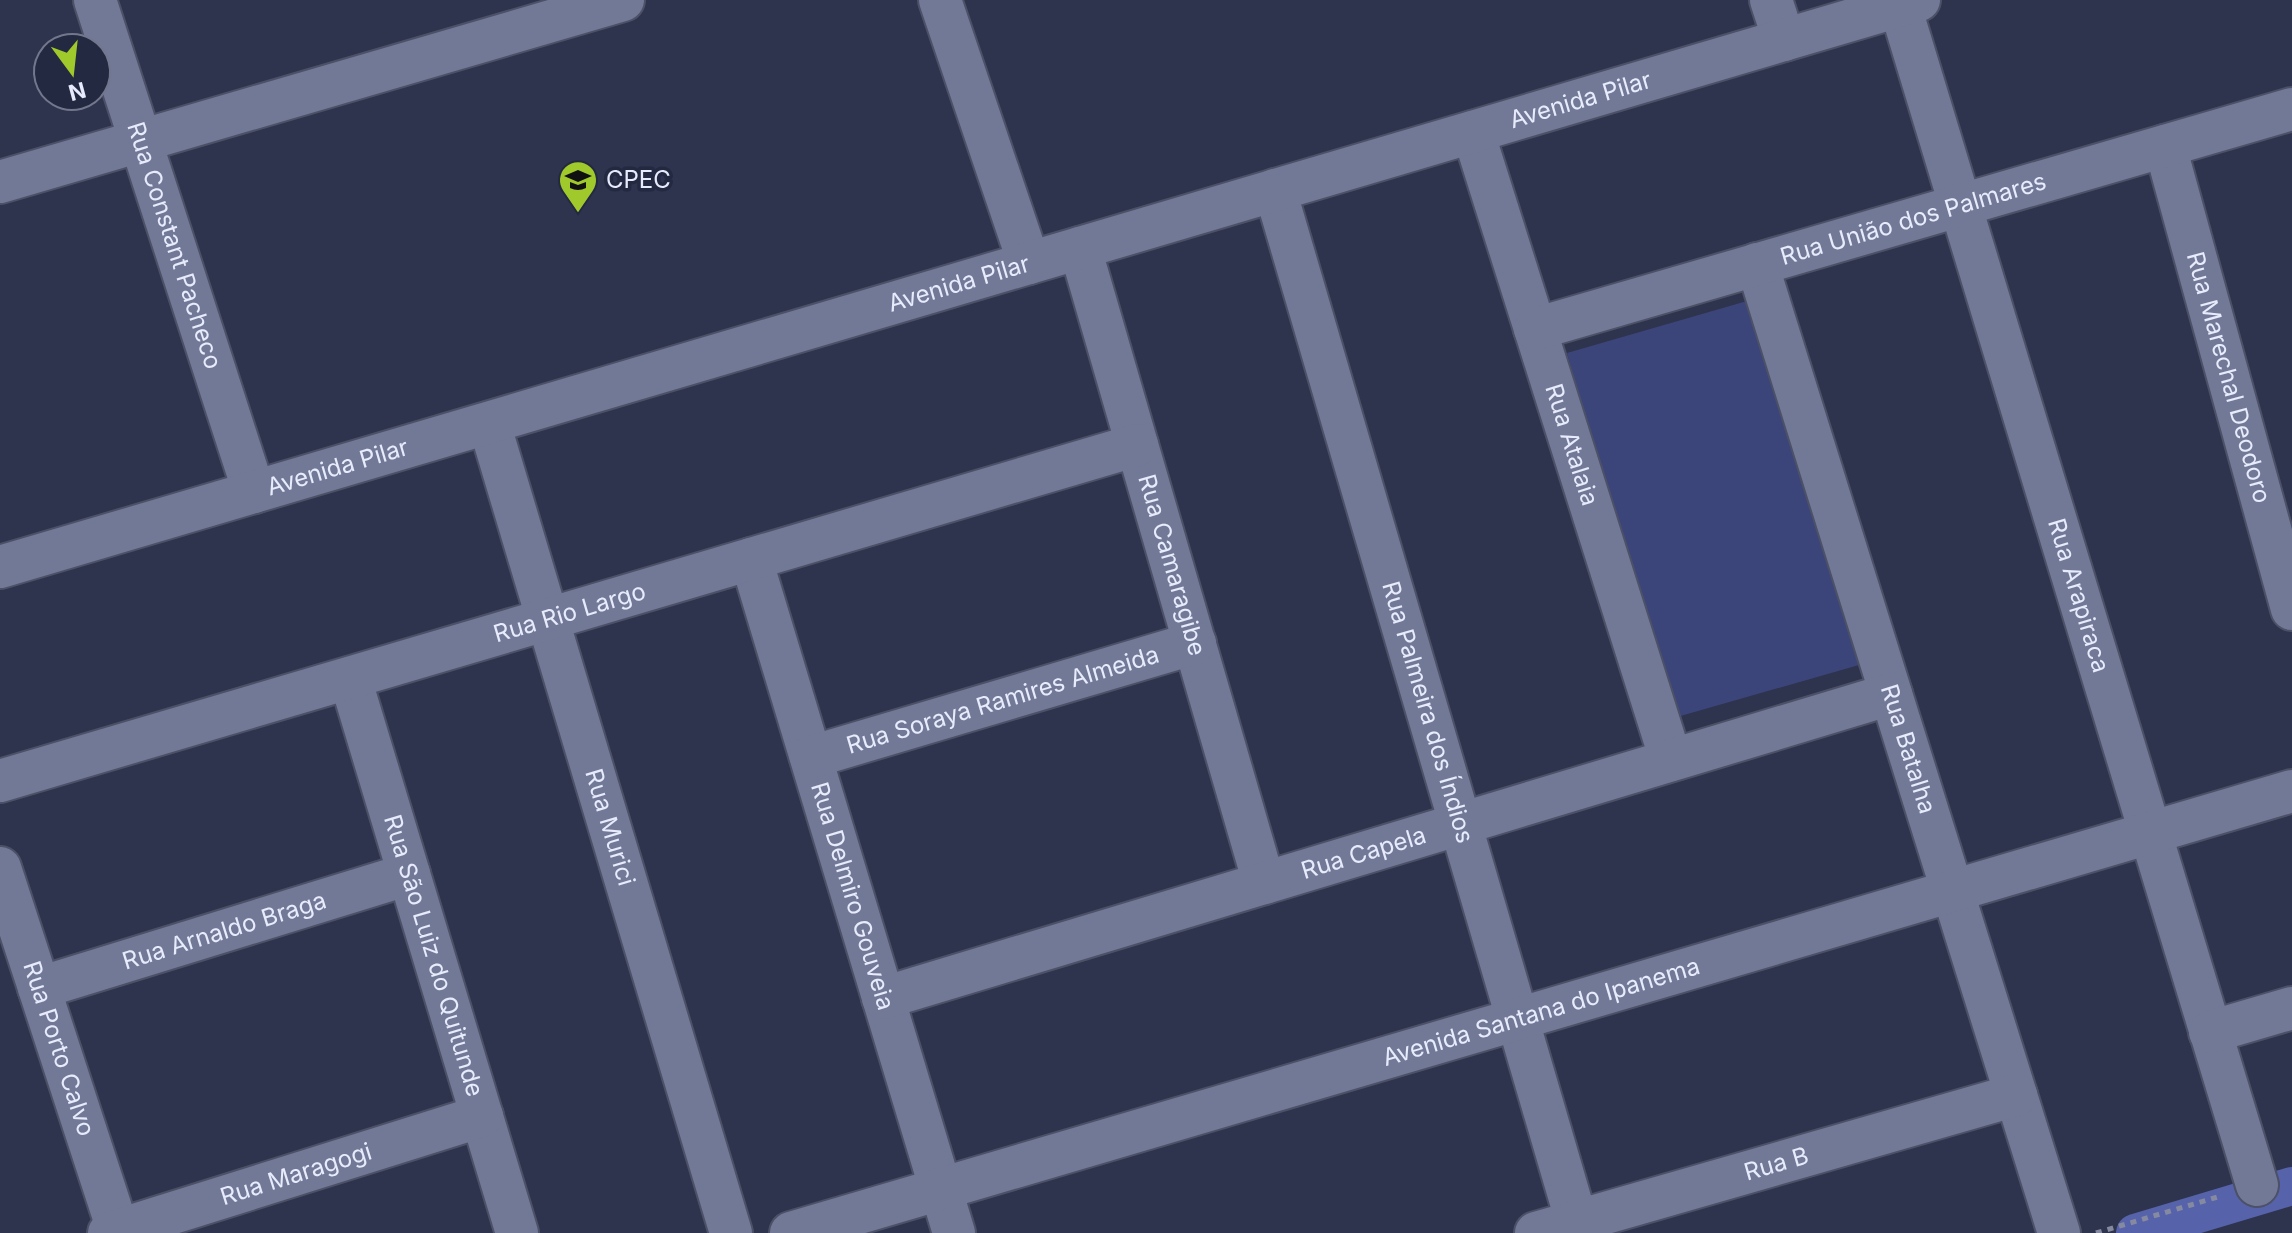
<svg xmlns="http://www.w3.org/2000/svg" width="2292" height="1233" viewBox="0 0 2292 1233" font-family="Inter,sans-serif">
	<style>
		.park { fill: #3b457a }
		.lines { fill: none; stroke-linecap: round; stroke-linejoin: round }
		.canal { stroke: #5663aa; stroke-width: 38 }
		.minor-casing { stroke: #4c5167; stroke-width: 46 }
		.path { stroke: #858aa0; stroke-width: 5; stroke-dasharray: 6 6; stroke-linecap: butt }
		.minor { stroke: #717996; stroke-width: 42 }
		.labels { text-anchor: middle; stroke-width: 7; stroke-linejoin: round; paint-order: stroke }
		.street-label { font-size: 24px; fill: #e7ebfc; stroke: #242942 }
		.poi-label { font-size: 24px; fill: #e7ebfc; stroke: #242942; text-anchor: start }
	</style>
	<rect width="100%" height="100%" fill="#2e344d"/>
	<path class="park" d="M1754,299L1859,665L1670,719L1567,353Z"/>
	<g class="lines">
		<path class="canal" d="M2135,1233L2292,1186"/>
		<g class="minor-casing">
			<g id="minor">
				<path id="s1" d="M95,0L254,492"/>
				<path d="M940,0L1029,263"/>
				<path d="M1771,0L1784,40"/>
				<path id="s2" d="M1900,6L2257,1185"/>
				<path id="s3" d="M1473,132L1671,760"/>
				<path id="s4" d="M2165,146L2292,609"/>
				<path d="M0,182L623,0"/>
				<path id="s5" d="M1275,190L1580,1233"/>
				<path id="s6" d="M1080,248L1264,883"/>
				<path id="s7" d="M1757,264L2059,1233"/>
				<path id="s8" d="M1535,329L2292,109"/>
				<path id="s9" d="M489,423L731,1233"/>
				<path id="s10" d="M751,559L954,1233"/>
				<path id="s11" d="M0,567L1919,0"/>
				<path id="s12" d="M350,678L517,1233"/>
				<path id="s13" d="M811,757L1195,643"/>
				<path id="s14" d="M0,781L1137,445"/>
				<path id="s15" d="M0,868L118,1230"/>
				<path id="s16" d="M39,988L409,874"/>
				<path id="s17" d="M883,998L1891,694"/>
				<path d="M2210,1032L2292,1008"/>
				<path id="s18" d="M109,1233L482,1116"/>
				<path id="s19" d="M791,1233L2292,791"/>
				<path id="s20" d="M1536,1233L2016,1095"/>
			</g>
		</g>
		<path class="path" d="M2096,1233L2221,1196"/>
		<use href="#minor" class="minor"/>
	</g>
	<defs>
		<g id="school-pin" transform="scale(2)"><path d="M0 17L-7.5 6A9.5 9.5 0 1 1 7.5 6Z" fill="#a0c92b" stroke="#242942"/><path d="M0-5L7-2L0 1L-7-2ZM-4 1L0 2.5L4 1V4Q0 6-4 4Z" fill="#111"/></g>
	</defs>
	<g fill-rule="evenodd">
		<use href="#school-pin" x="578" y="180"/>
	</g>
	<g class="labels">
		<g class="street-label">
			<text dy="8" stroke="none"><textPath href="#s11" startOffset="1648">Avenida Pilar</textPath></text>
			<text dy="8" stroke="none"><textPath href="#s8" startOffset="394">Rua União dos Palmares</textPath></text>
			<text dy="8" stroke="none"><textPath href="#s1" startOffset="258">Rua Constant Pacheco</textPath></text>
			<text dy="8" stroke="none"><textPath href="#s11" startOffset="1000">Avenida Pilar</textPath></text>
			<text dy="8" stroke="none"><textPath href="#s4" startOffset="240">Rua Marechal Deodoro</textPath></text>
			<text dy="8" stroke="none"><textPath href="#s3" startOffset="328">Rua Atalaia</textPath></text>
			<text dy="8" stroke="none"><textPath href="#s11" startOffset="352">Avenida Pilar</textPath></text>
			<text dy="8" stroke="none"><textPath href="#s6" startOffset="330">Rua Camaragibe</textPath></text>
			<text dy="8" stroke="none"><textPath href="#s2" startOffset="616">Rua Arapiraca</textPath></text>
			<text dy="8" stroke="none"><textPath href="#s14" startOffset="594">Rua Rio Largo</textPath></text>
			<text dy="8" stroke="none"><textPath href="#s13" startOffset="200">Rua Soraya Ramires Almeida</textPath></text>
			<text dy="8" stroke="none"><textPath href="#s5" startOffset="544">Rua Palmeira dos Índios</textPath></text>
			<text dy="8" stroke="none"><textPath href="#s7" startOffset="508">Rua Batalha</textPath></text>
			<text dy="8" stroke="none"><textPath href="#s9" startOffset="422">Rua Murici</textPath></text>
			<text dy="8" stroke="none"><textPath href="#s17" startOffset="502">Rua Capela</textPath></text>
			<text dy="8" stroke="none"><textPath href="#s10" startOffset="352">Rua Delmiro Gouveia</textPath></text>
			<text dy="8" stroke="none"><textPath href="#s16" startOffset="194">Rua Arnaldo Braga</textPath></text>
			<text dy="8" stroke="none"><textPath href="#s12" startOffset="290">Rua São Luiz do Quitunde</textPath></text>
			<text dy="8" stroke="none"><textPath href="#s19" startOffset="782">Avenida Santana do Ipanema</textPath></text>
			<text dy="8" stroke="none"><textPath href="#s15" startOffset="190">Rua Porto Calvo</textPath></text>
			<text dy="8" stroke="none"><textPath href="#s20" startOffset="250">Rua B</textPath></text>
			<text dy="8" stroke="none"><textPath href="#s18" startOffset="196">Rua Maragogi</textPath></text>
		</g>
		<g class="poi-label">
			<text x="606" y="188">CPEC</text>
		</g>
	</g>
	<g transform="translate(72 72) rotate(165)"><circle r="38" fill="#242942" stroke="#72778c" stroke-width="2"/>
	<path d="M0-6L14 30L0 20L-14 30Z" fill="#a0c92b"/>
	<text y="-12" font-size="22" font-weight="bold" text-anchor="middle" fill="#e7ebfc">N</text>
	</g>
</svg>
